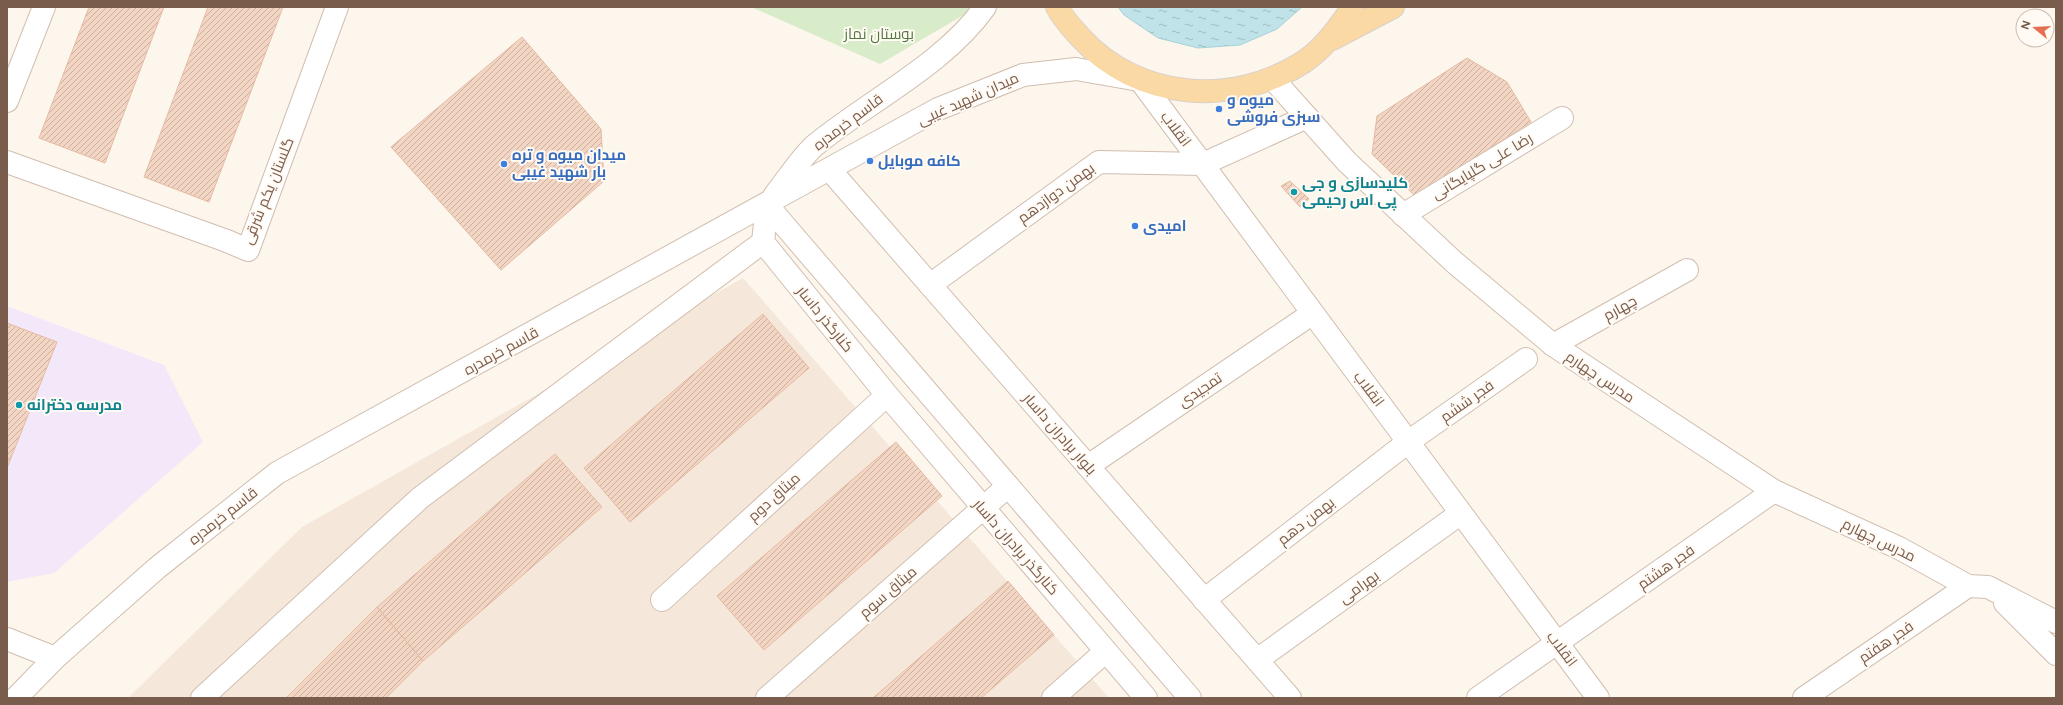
<svg xmlns="http://www.w3.org/2000/svg" width="2063" height="705" viewBox="0 0 2063 705" font-family="Figtree,Cairo,sans-serif">
	<style>
		.residential { fill: #f5e8da }
		.education { fill: #f3e8fa }
		.park { fill: #d8ecc9 }
		.water { fill: url(#water-ripples); stroke: #a5d3da }
		.building { fill: url(#building-hatch); stroke: #e6bba3 }
		.lines { fill: none; stroke-linecap: round; stroke-linejoin: round }
		.minor-casing { stroke: #d1beb0; stroke-width: 24 }
		.tertiary-casing { stroke: #d1beb0; stroke-width: 24 }
		.primary-casing { stroke: #dad1cd; stroke-width: 24 }
		.minor { stroke: #fff; stroke-width: 22 }
		.tertiary { stroke: #fff; stroke-width: 22 }
		.primary { stroke: #fbd9a5; stroke-width: 22 }
		.shop-dot { fill: #3f7fe0; stroke: #fffaf3; stroke-width: 1.5 }
		.culture-dot { fill: #0f9aa8; stroke: #fffaf3; stroke-width: 1.5 }
		.labels { text-anchor: middle; stroke-width: 4; stroke-linejoin: round; paint-order: stroke }
		.park-label { font-size: 15px; fill: #537a41; stroke: #fffaf3 }
		.street-label { font-size: 15px; fill: #7a5c4d; stroke: #fffaf3 }
		.shop-label { font-size: 15px; font-weight: bold; fill: #366cbe; stroke: #fffaf3; text-anchor: start }
		.culture-label { font-size: 15px; font-weight: bold; fill: #0d838f; stroke: #fffaf3; text-anchor: start }
	</style>
	<defs>
		<pattern id="water-ripples" width="26" height="14" patternUnits="userSpaceOnUse"><rect width="26" height="14" fill="#bfe3e8"/><path d="M2 4q2-2 4 0t4 0M15 11q2-2 4 0t4 0" fill="none" stroke="#a0bbbe"/></pattern>
		<pattern id="building-hatch" width="6" height="6" patternUnits="userSpaceOnUse"><rect width="6" height="6" fill="#f3d5c3"/><path d="M-1 1l2-2M0 6l6-6M5 7l2-2" fill="none" stroke="#cab0a1"/></pattern>
	</defs>
	<rect width="100%" height="100%" fill="#fdf6ec"/>
	<path class="residential" d="M743,278L1109,698H128L302,527Z"/>
	<path class="education" d="M7,306L164,365L203,442L54,573L7,582Z"/>
	<path class="park" d="M751,7H969L967,13L880,64Z"/>
	<path class="water" d="M1118,7H1302L1277,29L1240,45L1198,48L1158,38L1124,15Z"/>
	<path class="building" d="M89,7H164L105,163L39,138Z
		M208,7H283L209,202L144,177Z
		M522,37L601,129L604,181L501,270L391,147Z
		M1467,58L1507,82L1531,122L1415,196L1372,154L1377,116Z
		M1290,181L1309,199L1300,207L1281,186Z
		M763,314L809,368L630,522L584,468Z
		M7,323L57,342L7,468Z
		M896,442L942,496L764,650L717,596Z
		M555,454L602,507L423,661L377,607Z
		M1008,581L1054,635L981,698H873Z
		M377,607L423,661L386,698H286Z"/>
	<g class="lines">
		<g class="minor-casing">
			<path id="minor" d="M1140,80L1598,698
				M7,101L44,7
				M7,162L227,241
				M1403,215L1562,118
				M763,242L887,395L1146,698
				M763,242L767,205
				M930,285L1099,162L1203,164L1307,117
				M1553,345L1687,270
				M1088,466L1313,313
				M662,600L887,395
				M1204,600L1408,442L1526,359
				M1257,660L1461,513
				M202,698L420,498L763,242
				M767,698L1008,486
				M1053,698L1106,651
				M1478,698L1774,491
				M1804,698L1968,586"/>
		</g>
		<g class="tertiary-casing">
			<path id="tertiary" d="M1273,79L1347,162L1454,262L1553,345L1774,491L1899,548L1968,586L1988,587L2056,622
				M830,170L1290,698
				M774,196C786,181 800,159 814,146C868,101 944,65 985,7
				M767,205L1190,698
				M227,241L248,250L337,7
				M2005,603L2056,654
				M7,639L55,658
				M16,698L55,658L157,568L277,473L938,109L1023,75L1076,69L1139,80"/>
		</g>
		<g class="primary-casing">
			<path id="primary" d="M1057,7C1063,19 1072,28 1081,38C1138,100 1232,107 1302,63C1324,49 1338,28 1353,7
				M1332,39L1393,7"/>
		</g>
		<use href="#minor" class="minor"/>
		<use href="#tertiary" class="tertiary"/>
		<use href="#primary" class="primary"/>
	</g>
	<g class="shop-dot">
		<circle cx="1219" cy="109" r="4"/>
		<circle cx="870" cy="161" r="4"/>
		<circle cx="504" cy="164" r="4"/>
		<circle cx="1135" cy="226" r="4"/>
	</g>
	<g class="culture-dot">
		<circle cx="1294" cy="192" r="4"/>
		<circle cx="19" cy="405" r="4"/>
	</g>
	<g class="labels">
		<g class="park-label">
			<text x="879" y="39">بوستان نماز</text>
		</g>
		<g class="street-label">
			<text transform="translate(968 99) rotate(-24)" y="5">میدان شهید غیبی</text>
			<text transform="translate(848 122) rotate(-37)" y="5">قاسم خرمدره</text>
			<text transform="translate(1176 129) rotate(53)" y="5">انقلاب</text>
			<text transform="translate(1482 166) rotate(-31)" y="5">رضا علی گلپایگانی</text>
			<text transform="translate(268 191) rotate(-68)" y="5">گلستان یکم شرقی</text>
			<text transform="translate(1056 193) rotate(-36)" y="5">بهمن دوازدهم</text>
			<text transform="translate(1620 308) rotate(-29)" y="5">چهارم</text>
			<text transform="translate(825 319) rotate(51)" y="5">کنارگذر داسار</text>
			<text transform="translate(501 351) rotate(-29)" y="5">قاسم خرمدره</text>
			<text transform="translate(1600 377) rotate(34)" y="5">مدرس چهارم</text>
			<text transform="translate(1369 389) rotate(53)" y="5">انقلاب</text>
			<text transform="translate(1200 390) rotate(-34)" y="5">تمجیدی</text>
			<text transform="translate(1467 401) rotate(-35)" y="5">فجر ششم</text>
			<text transform="translate(1060 434) rotate(49)" y="5">بلوار برادران داسار</text>
			<text transform="translate(774 497) rotate(-42)" y="5">میثاق دوم</text>
			<text transform="translate(223 516) rotate(-38)" y="5">قاسم خرمدره</text>
			<text transform="translate(1306 521) rotate(-38)" y="5">بهمن دهم</text>
			<text transform="translate(1879 540) rotate(26)" y="5">مدرس چهارم</text>
			<text transform="translate(1016 547) rotate(49)" y="5">کنارگذر برادران داسار</text>
			<text transform="translate(1666 567) rotate(-35)" y="5">فجر هشتم</text>
			<text transform="translate(1359 587) rotate(-36)" y="5">بهرامی</text>
			<text transform="translate(888 592) rotate(-41)" y="5">میثاق سوم</text>
			<text transform="translate(1886 642) rotate(-34)" y="5">فجر هفتم</text>
			<text transform="translate(1562 649) rotate(53)" y="5">انقلاب</text>
		</g>
		<g class="shop-label">
			<text x="1227" y="105">میوه و<tspan x="1227" dy="17">سبزی فروشی</tspan></text>
			<text x="512" y="160">میدان میوه و تره<tspan x="512" dy="17">بار شهید غیبی</tspan></text>
			<text x="878" y="166">کافه موبایل</text>
			<text x="1143" y="231">امیدی</text>
		</g>
		<g class="culture-label">
			<text x="1302" y="188">کلیدسازی و جی<tspan x="1302" dy="17">پی اس رحیمی</tspan></text>
			<text x="27" y="410">مدرسه دخترانه</text>
		</g>
	</g>
	<rect width="2063" height="705" fill="none" stroke="#7a5c4d" stroke-width="16"/>
	<g transform="translate(2035 28) rotate(288)"><circle r="19" fill="#fffaf3" stroke="#cabbb1"/>
	<path d="M0-3L7 15L0 10L-7 15Z" fill="#e76f51"/>
	<text y="-6" font-size="11" font-weight="bold" text-anchor="middle" fill="#7a5c4d">N</text>
	</g>
</svg>
